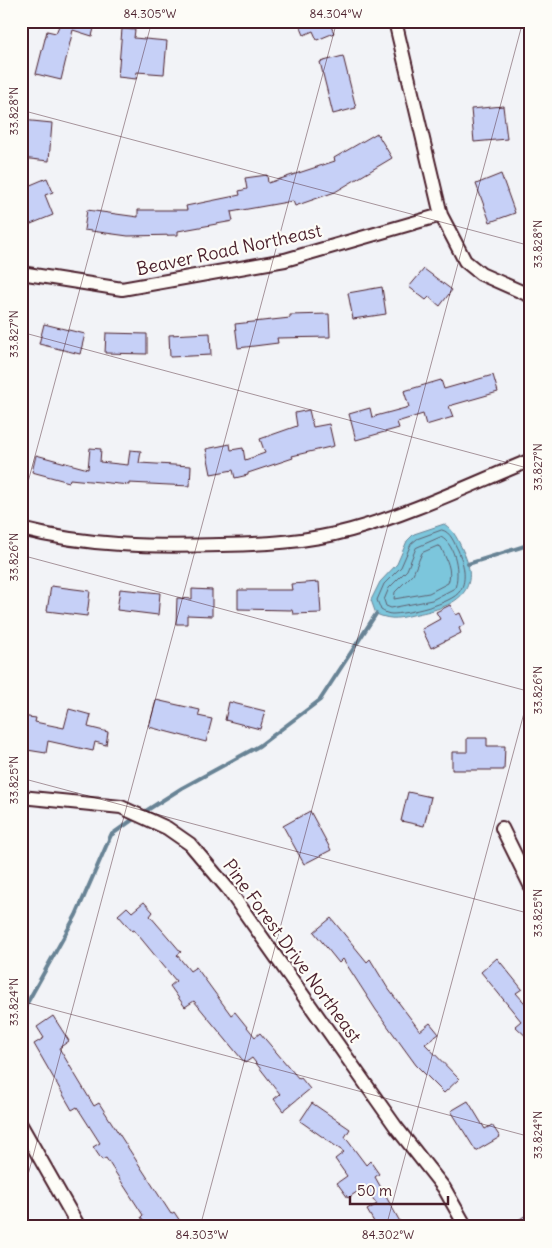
<svg xmlns="http://www.w3.org/2000/svg" width="552" height="1248" viewBox="0 0 552 1248" font-family="Delius,sans-serif">
	<style>
		.water { fill: #7cc6dc; stroke: #688395 }
		.lines { fill: none; stroke-linecap: round; stroke-linejoin: round }
		.shore { stroke: #5e6272; stroke-width: 1 }
		.stream { stroke: #688395; stroke-width: 4 }
		.building { fill: #c6d0f7; stroke: #4a1f2b }
		.minor-casing { stroke: #4a1f2b; stroke-width: 16 }
		.minor { stroke: #fdfcf7; stroke-width: 12 }
		.ticks { fill: none; stroke: #4a1f2b; stroke-width: 1; stroke-opacity: 0.45 }
		.labels { text-anchor: middle; stroke-width: 4.5; stroke-linejoin: round; paint-order: stroke }
		.street-label { font-size: 18px; fill: #4a1f2b; stroke: #fdfcf7 }
		.neatline { fill: none; stroke: #4a1f2b; stroke-width: 2 }
		.ticks-label { font-size: 12px; text-anchor: middle; fill: #4a1f2b }
	</style>
	<rect width="100%" height="100%" fill="#f2f3f7"/>
	<filter id="ink" filterUnits="userSpaceOnUse"><feTurbulence type="fractalNoise" baseFrequency=".02" numOctaves="2"/><feDisplacementMap in="SourceGraphic" scale="10" xChannelSelector="R" yChannelSelector="G"/><feConvolveMatrix kernelMatrix="1 2 1 2 8 2 1 2 1" color-interpolation-filters="sRGB"/></filter>
	<g filter="url(#ink)">
		<path class="water" d="M444,524C454,530 458,540 463,551C483,593 453,607 417,614C400,618 393,621 376,614L371,600L380,582L397,564L407,541L414,534Z"/>
		<g class="lines">
			<path class="shore" d="M442,530C451,532 454,543 458,550C463,562 468,579 460,591C452,604 406,614 392,614C388,614 384,612 381,610L377,600L384,584L401,567L411,544L417,539Z
				M441,537C456,545 460,573 455,588L432,600L391,608L386,606L384,600L389,588L407,570L416,548Z
				M438,546L441,547C446,559 453,570 448,583L429,593L394,599L395,592L413,574L422,553Z"/>
			<path class="stream" d="M468,564L531,544
				M141,814L182,788L259,746L320,700L376,614
				M21,1014L76,915L111,835L135,818"/>
		</g>
		<path class="building" d="M52,21H96L92,36L73,30L61,80L36,74L47,31L56,33L59,26L52,24Z
			M298,21H337V22L330,24L334,33L317,40L313,31L304,35Z
			M122,29L135,30L134,38L167,41L164,74L137,72L136,79L118,77Z
			M343,56L356,108L333,114L320,62Z
			M503,106L507,139L474,142L471,109Z
			M22,120L52,123L49,161L21,158Z
			M377,133L392,158L335,192L295,206L293,201L231,212L233,221L178,231V235L128,236L84,230L87,210L138,217V210H187L186,206L240,195L239,191L247,189L245,178L267,175L268,183L335,161L334,158Z
			M501,174L515,213L490,222L476,184Z
			M47,178L53,192L45,195L53,215L21,228V189Z
			M424,269L452,290L440,306L429,297L426,300L409,287Z
			M382,287L386,314L353,319L348,293Z
			M329,314L330,337L277,338L278,343L238,348L235,324L290,318V315Z
			M44,324L85,334L80,354L39,344Z
			M106,333L147,334V354L105,353Z
			M210,333L211,355L170,357L169,335Z
			M493,375L498,392L449,406L453,417L426,425L423,414L397,422L399,428L356,440L349,414L370,408L372,417L409,407L404,391L441,380L444,389Z
			M309,410L313,427L329,424L334,446L292,456L293,458L248,473V475L235,478L233,470L211,474L206,449L230,444L231,450L243,448L245,460L265,453L260,439L297,426L295,413Z
			M90,448L101,449L100,462L128,465L130,450L141,451L139,463L191,466L190,486L129,483V485L70,479L69,482L32,472L36,455L88,469Z
			M319,582L321,613L293,614L292,610L238,609V590H292L291,584Z
			M51,586L90,591L87,616L47,611Z
			M120,589L160,593L158,615L117,610Z
			M192,589L212,590V616L187,615V624H176L177,598L192,599Z
			M450,605L456,615L460,613L465,624L459,628L461,633L431,648L422,629L440,619L436,612Z
			M156,700L200,710L198,716L212,719L206,742L149,727Z
			M229,702L265,711L260,729L225,720Z
			M69,709L91,715L88,727L108,732L106,745L95,742L93,751L48,741L46,753L21,749V716L36,718L35,722L64,728Z
			M467,738H487V746H505L504,770H452V752H467Z
			M408,792L431,797L424,826L401,821Z
			M310,811L331,850L304,864L283,826Z
			M144,902L153,912L150,916L181,952L177,955L190,971L196,967L231,1015L235,1012L255,1037L260,1033L299,1079L301,1078L310,1089L283,1111L274,1099L280,1094L252,1058L245,1063L194,1001L185,1007L170,986L176,981L134,930L132,931L118,915L127,907L132,912Z
			M331,918L367,962L370,959L387,987L420,1031L430,1023L439,1034L425,1044L459,1079L444,1093L416,1065L376,1010L343,959L339,963L314,932Z
			M497,958L522,989L516,993L531,1010V1041L515,1026L521,1021L481,972Z
			M53,1016L69,1041L59,1048L94,1106L99,1103L171,1214L174,1212L184,1227H147L141,1217L143,1215L106,1158L102,1160L93,1147L100,1143L77,1107L72,1110L34,1044L44,1038L37,1027Z
			M468,1101L485,1129L492,1125L500,1137L476,1151L451,1111Z
			M312,1103L350,1129L345,1137L366,1165L370,1161L379,1174L375,1177L403,1227H377L367,1210L377,1204L364,1187L348,1198L337,1183L347,1176L335,1159L344,1152L300,1121Z
			M531,1212V1227H507Z"/>
		<g class="lines">
			<g class="minor-casing">
				<path id="minor" d="M395,21L441,215L465,261L481,274L531,296
					M21,273L122,289L285,260L441,215
					M21,529C87,546 153,547 220,545C265,544 308,542 351,530C413,513 472,484 531,460
					M21,797L121,807L167,828L190,844L228,889L396,1127L444,1188L466,1227
					M502,828L531,887
					M21,1125L79,1227"/>
			</g>
			<use href="#minor" class="minor"/>
		</g>
	</g>
	<path class="ticks" d="M523,21L531,23M21,110L531,246M21,332L531,469M21,508L152,21M21,555L531,692M21,778L531,914M21,1001L531,1137M21,1201L337,21M21,1223L34,1227M200,1227L523,21M386,1227L531,687"/>
	<g class="labels">
		<g class="street-label">
			<text transform="translate(229 250) rotate(-12)" y="6">Beaver Road Northeast</text>
			<text transform="translate(292 951) rotate(54)" y="6">Pine Forest Drive Northeast</text>
		</g>
	</g>
	<rect width="552" height="1248" fill="none" stroke="#fdfcf7" stroke-width="55"/>
	<path d="M350 1196v8h98v-8" fill="none" stroke="#4a1f2b" stroke-width="2.5"/>
	<text x="357" y="1196" font-size="15" fill="#4a1f2b" stroke="#fdfcf7" stroke-width="4" paint-order="stroke">50 m</text>
	<rect x="28" y="28" width="496" height="1192" class="neatline"/>
	<g class="ticks-label">
		<text x="150" y="18">84.305°W</text>
		<text x="336" y="18">84.304°W</text>
		<text transform="translate(14 111) rotate(-90)" y="4">33.828°N</text>
		<text transform="translate(538 244) rotate(-90)" y="4">33.828°N</text>
		<text transform="translate(14 334) rotate(-90)" y="4">33.827°N</text>
		<text transform="translate(538 467) rotate(-90)" y="4">33.827°N</text>
		<text transform="translate(14 557) rotate(-90)" y="4">33.826°N</text>
		<text transform="translate(538 690) rotate(-90)" y="4">33.826°N</text>
		<text transform="translate(14 780) rotate(-90)" y="4">33.825°N</text>
		<text transform="translate(538 913) rotate(-90)" y="4">33.825°N</text>
		<text transform="translate(14 1002) rotate(-90)" y="4">33.824°N</text>
		<text transform="translate(538 1135) rotate(-90)" y="4">33.824°N</text>
		<text x="202" y="1239">84.303°W</text>
		<text x="388" y="1239">84.302°W</text>
	</g>
</svg>
